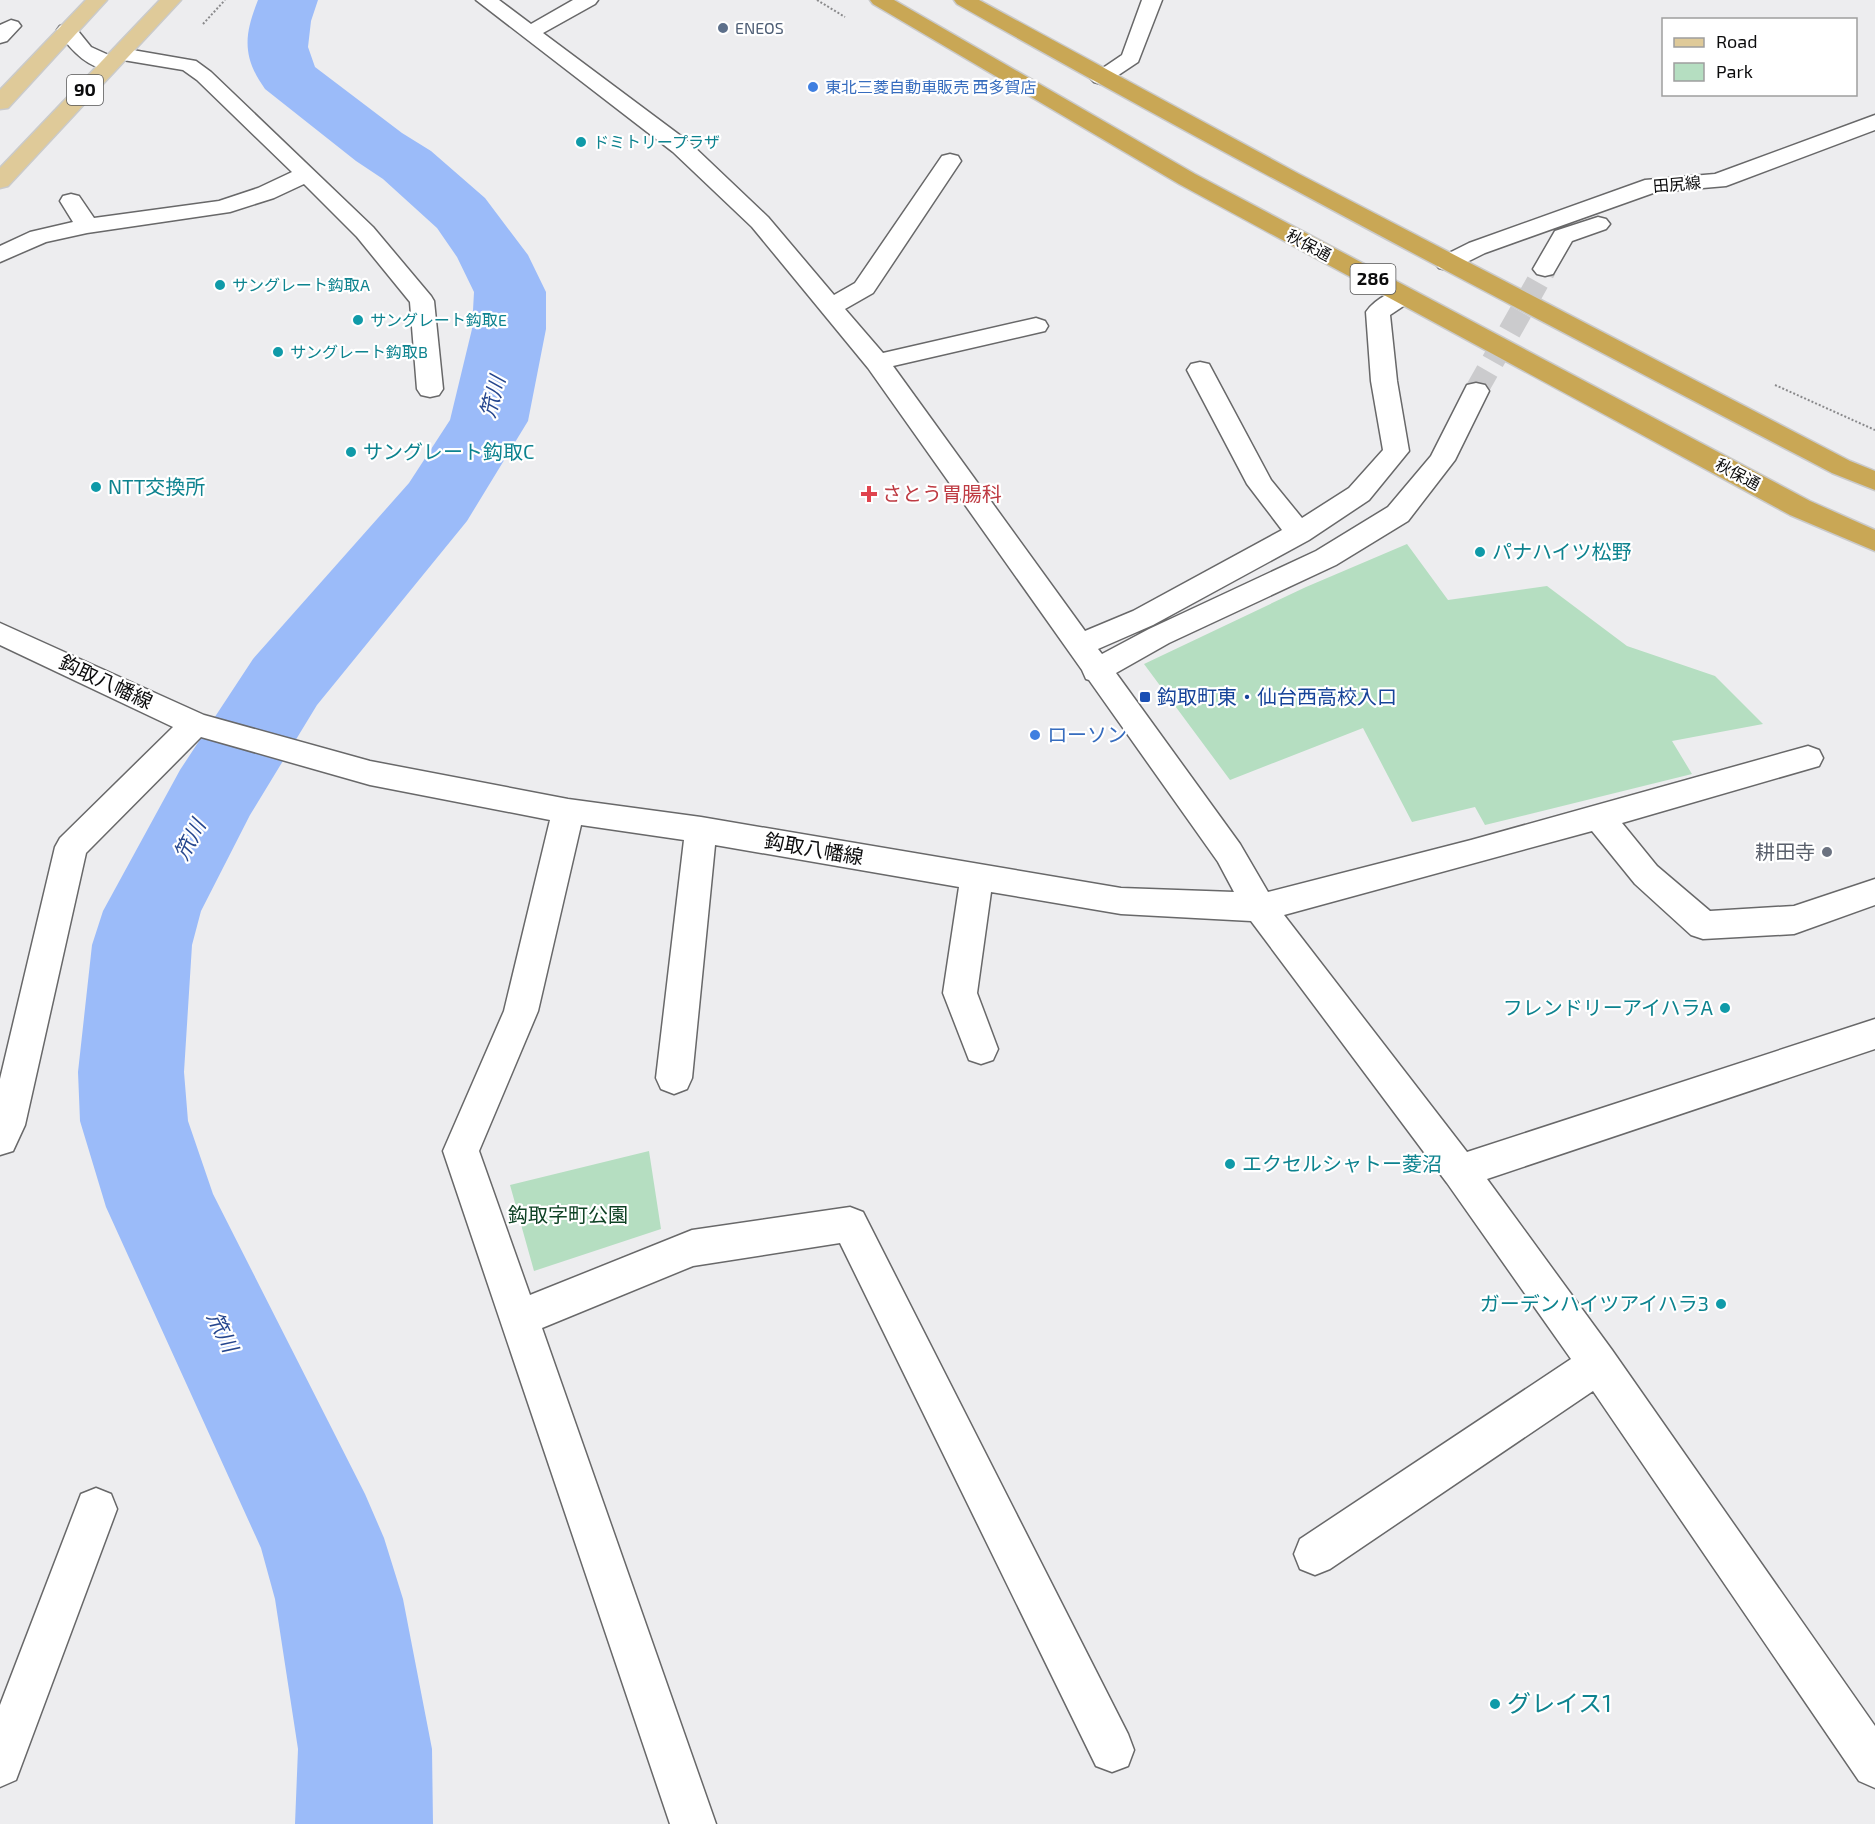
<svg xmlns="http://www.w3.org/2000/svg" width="1875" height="1824" viewBox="0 0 1875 1824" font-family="'Exo 2','Noto Sans JP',sans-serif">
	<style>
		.green { fill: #b5dec1 }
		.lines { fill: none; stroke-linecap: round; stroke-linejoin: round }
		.river { fill: #9bbbf9; fill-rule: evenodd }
		.minor-tunnel { stroke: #cbcbcd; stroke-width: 23; stroke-dasharray: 23 11; stroke-linecap: butt }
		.minor-casing { stroke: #686869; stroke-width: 3 }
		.major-casing { stroke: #cacaca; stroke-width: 3 }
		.highway-casing { stroke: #cacaca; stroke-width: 3 }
		.path { stroke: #8a8a8c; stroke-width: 2; stroke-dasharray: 2 2; stroke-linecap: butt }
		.minor { fill: #fff; fill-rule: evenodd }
		.major { fill: #dfca99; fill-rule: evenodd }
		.highway { fill: #c9a755; fill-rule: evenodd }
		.service-dot { fill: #5c6f8a; stroke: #fff; stroke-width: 2 }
		.shop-dot { fill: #3f7fe0; stroke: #fff; stroke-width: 2 }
		.culture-dot { fill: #0f9aa8; stroke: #fff; stroke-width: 2 }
		.health-dot { fill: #e0444e; stroke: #fff; stroke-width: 2 }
		.transit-dot { fill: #1a4fb4; stroke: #fff; stroke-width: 2 }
		.worship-dot { fill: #6b7280; stroke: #fff; stroke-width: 2 }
		.labels { text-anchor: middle; stroke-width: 4.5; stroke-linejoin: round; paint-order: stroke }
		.far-service-label { font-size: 16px; fill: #4e5e75; stroke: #fff; text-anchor: start }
		.far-shop-label { font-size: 16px; fill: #366cbe; stroke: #fff; text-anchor: start }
		.far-culture-label { font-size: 16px; fill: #0d838f; stroke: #fff; text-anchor: start }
		.far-street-label { font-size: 16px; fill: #0c0c0d; stroke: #fff }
		.shield { fill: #fff; stroke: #555556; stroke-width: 1.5 }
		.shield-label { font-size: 18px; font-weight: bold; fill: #0c0c0d }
		.culture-label { font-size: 20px; fill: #0d838f; stroke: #fff; text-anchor: start }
		.health-label { font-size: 20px; fill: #be3a42; stroke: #fff; text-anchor: start }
		.street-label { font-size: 20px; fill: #0c0c0d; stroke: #fff }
		.transit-label { font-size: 20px; fill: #164399; stroke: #fff; text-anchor: start }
		.shop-label { font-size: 20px; fill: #366cbe; stroke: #fff; text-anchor: start }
		.worship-label { font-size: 20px; fill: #5b616d; stroke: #fff; text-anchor: end }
		.park-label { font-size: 20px; fill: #0e4224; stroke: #fff }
		.water-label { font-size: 21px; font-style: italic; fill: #25468e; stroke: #fff }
		.near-culture-label { font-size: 24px; fill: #0d838f; stroke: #fff; text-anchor: start }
	</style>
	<rect width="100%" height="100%" fill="#ededef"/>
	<path class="green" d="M1407,544L1448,600L1547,586L1627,646L1715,676L1763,724L1672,741L1692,774L1485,825L1475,807L1412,822L1363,728L1230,780L1144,664L1306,587Z
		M649,1151L661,1229L534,1271L510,1185Z"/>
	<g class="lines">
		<path class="river" d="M258,0H318L311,21L308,47L315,67L402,133L431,151L485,198L528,255L546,292V329L528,421L467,521L317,705L250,815L201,911L192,945L184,1072L188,1121L213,1194L365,1494L384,1538L403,1599L432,1749L433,1824H295L298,1749L275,1599L261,1548L106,1207L80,1121L78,1072L92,945L103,911L180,770L253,659L409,483L450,420L472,329L474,292L457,257L437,228L383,179L356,161L265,89C242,57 244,35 258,0Z"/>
		<path class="minor-tunnel" d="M1476,391L1545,269"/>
		<g class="minor-casing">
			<path id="minor" d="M476,0H499L531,24L573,0H598L595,4L543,33L689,142L768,217L834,295L855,283L942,156L950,154L958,156L961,161L873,293L845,309L883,353L1036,318L1045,321L1048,326L1045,331L893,366L1085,631L1133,611L1282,530L1247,484L1187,370L1191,364L1200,362L1209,364L1271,480L1302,518L1349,488L1383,450L1371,381L1366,312C1375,299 1395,287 1411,291L1414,296L1411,301L1390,315L1397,381L1409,451L1369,500L1309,540L1153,625L1098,649L1102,654L1149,629L1316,551L1388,507L1431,456L1467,385L1476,383L1485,385L1489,391L1455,460L1408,521L1336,565L1169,643L1116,673L1240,844L1268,892L1471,840L1808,746L1819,750L1823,758L1819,766L1622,823L1657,866L1710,911L1794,906L1875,879V905L1794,934L1703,939L1691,935L1635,884L1592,831L1284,915L1467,1152L1875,1019V1049L1487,1179L1612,1350L1875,1726V1788L1859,1781L1593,1391L1330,1569L1315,1575L1300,1569L1294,1554L1300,1539L1571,1359L1447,1183L1251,921L1121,914L991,892L977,993L998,1049L993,1060L981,1064L969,1060L943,993L959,887L715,845L692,1078L687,1089L674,1094L661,1089L656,1078L684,840L581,825L538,1011L479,1151L530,1295L692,1230L850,1207L863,1212L1128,1734L1134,1750L1128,1766L1112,1772L1096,1766L840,1243L693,1266L542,1328L716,1824H670L443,1151L504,1011L550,820L370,785L201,737L86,853L25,1125L13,1151L0,1155V1079L55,847L60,838L173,727L0,645V623L204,715L370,761L568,799L701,817L1121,888L1234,892L1218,862L1089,680L1086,679L1082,670L868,368L752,227L673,152Z
				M1142,0H1162L1138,62L1108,82L1101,84L1094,82L1090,78L1094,74L1122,55Z
				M11,20L18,22L21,26L7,41L0,43V25Z
				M67,24L74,26L91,47L113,57L111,54L114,50L121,48L196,61L211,72L373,227L431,296L434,301L443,389L439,395L430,397L421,395L417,389L410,302L357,237L304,184L274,198L230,212L87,233L46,242L0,262V246L30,232L73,222L60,201L63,196L71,194L79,196L94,218L219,201L258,188L292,172L197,80L183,70L117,59L120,64L117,68C92,75 69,48 57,30L60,26Z
				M1875,115V130L1726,186L1656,192L1485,253L1455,268L1447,270L1439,268L1435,263L1439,258L1469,243L1645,180L1715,174Z
				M1598,217L1606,219L1610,224L1606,229L1572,241L1553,274L1545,276L1537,274L1533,269L1555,231Z
				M96,1488L111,1494L117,1509L16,1780L0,1787V1705L81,1494Z"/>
		</g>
		<g class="major-casing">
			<path id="major" d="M86,0H107L8,108L0,109V90Z
				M160,0H181L8,186L0,188V168Z"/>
		</g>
		<g class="highway-casing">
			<path id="highway" d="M870,0H894L1195,174L1810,501L1875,530V551L1790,515L1179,184L873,4Z
				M954,0H979L1299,174L1850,461L1875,471V490L1832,473C1539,320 1245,167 957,4Z"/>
		</g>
		<path class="path" d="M817,0L845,17
			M203,24L225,0
			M1775,385L1875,430"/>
		<use href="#minor" class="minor"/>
		<use href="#major" class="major"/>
		<use href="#highway" class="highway"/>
	</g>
	<circle class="service-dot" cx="723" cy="28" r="6"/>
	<g class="shop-dot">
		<circle cx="813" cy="87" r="6"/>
		<circle cx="1035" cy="735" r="6"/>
	</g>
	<g class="culture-dot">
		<circle cx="581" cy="142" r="6"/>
		<circle cx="220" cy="285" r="6"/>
		<circle cx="358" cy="320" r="6"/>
		<circle cx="278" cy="352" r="6"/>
		<circle cx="351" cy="452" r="6"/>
		<circle cx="96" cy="487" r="6"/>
		<circle cx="1480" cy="552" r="6"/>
		<circle cx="1725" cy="1008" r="6"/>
		<circle cx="1230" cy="1164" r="6"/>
		<circle cx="1721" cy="1304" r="6"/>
		<circle cx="1495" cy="1704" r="6"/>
	</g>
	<path class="health-dot" d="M866 485h6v6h6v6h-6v6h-6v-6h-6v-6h6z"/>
	<rect class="transit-dot" x="1139" y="691" width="12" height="12" rx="3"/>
	<circle class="worship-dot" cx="1827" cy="852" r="6"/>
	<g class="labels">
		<g class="far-service-label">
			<text x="735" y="34">ENEOS</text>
		</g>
		<g class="far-shop-label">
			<text x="825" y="93">東北三菱自動車販売 西多賀店</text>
		</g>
		<g class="far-culture-label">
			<text x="593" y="148">ドミトリープラザ</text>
			<text x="232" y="291">サングレート鈎取A</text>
			<text x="370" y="326">サングレート鈎取E</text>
			<text x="290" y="358">サングレート鈎取B</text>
		</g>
		<g class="far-street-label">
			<text transform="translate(1677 184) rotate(-5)" y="6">田尻線</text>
			<text transform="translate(1309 245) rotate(28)" y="6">秋保通</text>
			<text transform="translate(1738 474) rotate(28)" y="6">秋保通</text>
		</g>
		<g class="shield">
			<rect x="67" y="75" width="36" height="30" rx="4.5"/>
			<rect x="1350.5" y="264" width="45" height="30" rx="4.5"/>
		</g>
		<g class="shield-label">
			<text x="85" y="96">90</text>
			<text x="1373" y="285">286</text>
		</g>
		<g class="culture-label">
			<text x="363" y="459">サングレート鈎取C</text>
			<text x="108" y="494">NTT交換所</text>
			<text x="1492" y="559">パナハイツ松野</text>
			<text x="1713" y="1015" text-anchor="end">フレンドリーアイハラA</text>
			<text x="1242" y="1171">エクセルシャトー菱沼</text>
			<text x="1709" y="1311" text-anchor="end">ガーデンハイツアイハラ3</text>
		</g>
		<g class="health-label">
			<text x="882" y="501">さとう胃腸科</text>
		</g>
		<g class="street-label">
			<text transform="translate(106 682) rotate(25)" y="7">鈎取八幡線</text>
			<text transform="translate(814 849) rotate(10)" y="7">鈎取八幡線</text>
		</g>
		<g class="transit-label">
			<text x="1157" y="704">鈎取町東・仙台西高校入口</text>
		</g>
		<g class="shop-label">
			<text x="1047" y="742">ローソン</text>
		</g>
		<g class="worship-label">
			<text x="1815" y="859">耕田寺</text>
		</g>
		<g class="park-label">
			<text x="568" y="1222">鈎取字町公園</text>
		</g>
		<g class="water-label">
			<text transform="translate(493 397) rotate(-75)" y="7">笊川</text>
			<text transform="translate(190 840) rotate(-62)" y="7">笊川</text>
			<text transform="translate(222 1332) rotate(64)" y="7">笊川</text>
		</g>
		<g class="near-culture-label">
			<text x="1507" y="1712">グレイス1</text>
		</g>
	</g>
	<rect x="1662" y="18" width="195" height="78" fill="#ffffff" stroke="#9e9e9e" stroke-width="1.5"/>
	<rect x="1674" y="38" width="30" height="9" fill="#dfca99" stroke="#9e9e9e" stroke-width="1.5"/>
	<text x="1716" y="48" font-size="18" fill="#0c0c0d">Road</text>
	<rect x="1674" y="63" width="30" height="18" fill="#b5dec1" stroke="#9e9e9e" stroke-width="1.5"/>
	<text x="1716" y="78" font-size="18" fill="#0c0c0d">Park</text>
</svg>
